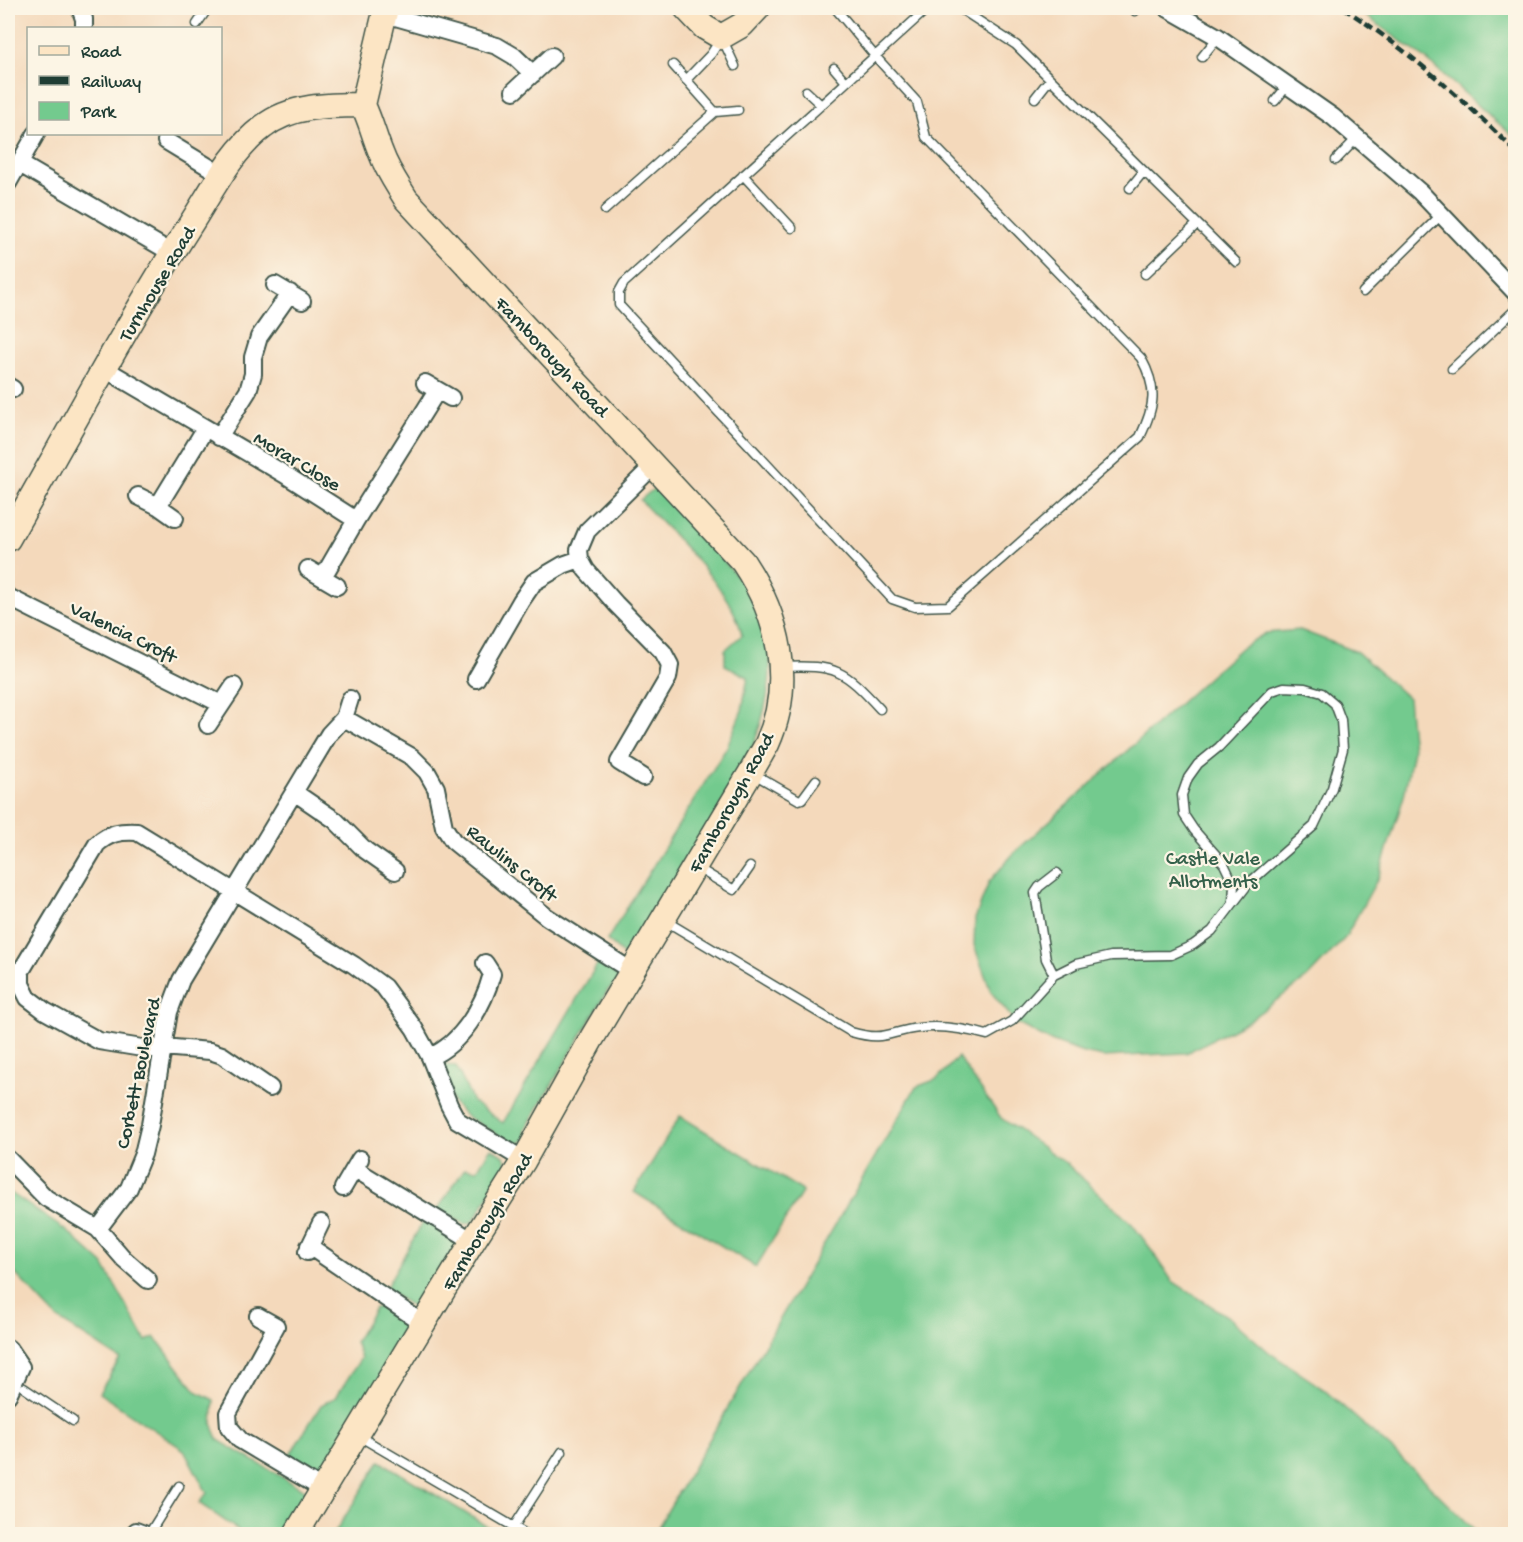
<svg xmlns="http://www.w3.org/2000/svg" width="1523" height="1542" viewBox="0 0 1523 1542" font-family="'Gochi Hand',sans-serif">
	<style>
		.green { fill: #73ca8e; stroke: #498461; stroke-width: 1.5 }
		.lines { fill: none; stroke-linecap: round; stroke-linejoin: round }
		.lane-casing { stroke: #3f5448; stroke-width: 11 }
		.street-casing { stroke: #3f5448; stroke-width: 20 }
		.secondary-casing { stroke: #3f5448; stroke-width: 27 }
		.lane { stroke: #fff; stroke-width: 8 }
		.street { stroke: #fff; stroke-width: 16 }
		.secondary { stroke: #fce5c4; stroke-width: 24 }
		.rail { stroke: #1f3d34; stroke-width: 4.5; stroke-dasharray: 9 4.5; stroke-linecap: butt }
		.labels { text-anchor: middle; stroke-width: 4.5; stroke-linejoin: round; paint-order: stroke }
		.street-label { font-size: 20px; fill: #1f3d34; stroke: #fcf5e5 }
		.park-label { font-size: 20px; fill: #34604a; stroke: #fcf5e5 }
	</style>
	<rect width="100%" height="100%" fill="#fcf5e5"/>
	<filter id="ink" filterUnits="userSpaceOnUse"><feTurbulence type="fractalNoise" baseFrequency=".0167" numOctaves="2"/><feDisplacementMap in="SourceGraphic" scale="12" xChannelSelector="R" yChannelSelector="G"/><feConvolveMatrix kernelMatrix="1 2 1 2 8 2 1 2 1" color-interpolation-filters="sRGB"/></filter>
	<filter id="wash" filterUnits="userSpaceOnUse"><feTurbulence type="fractalNoise" baseFrequency=".008" numOctaves="4" result="noise"/><feDisplacementMap in="SourceGraphic" scale="24" xChannelSelector="R" yChannelSelector="G"/><feGaussianBlur stdDeviation="1.35" result="paint"/><feColorMatrix in="noise" values="0 0 0 0 0 0 0 0 0 0 0 0 0 0 0 0 0 1.4 0 .05"/><feComposite in="paint" operator="in"/></filter>
	<g filter="url(#wash)">
		<rect width="100%" height="100%" fill="#f4d9bb"/>
		<path class="green" d="M1355,8H1515V138L1427,60Z
			M656,487L663,490L741,581L750,586C756,603 765,621 768,639C775,679 764,718 750,755L636,954L626,957L607,940L727,747L742,710L748,677L725,665V650L742,635C733,589 672,535 640,500Z
			M1300,630L1357,652L1408,698L1413,750L1404,796L1378,878L1345,938L1307,978L1248,1021L1186,1053L1103,1057L1083,1053L1048,1040L1016,1023L991,992L974,945L975,919L989,882L1014,853L1242,647L1266,633Z
			M598,963L614,972L619,980L608,990L525,1130L527,1139L515,1145L464,1115L452,1101L444,1065L456,1066L473,1102L503,1123Z
			M958,1057L1001,1118L1067,1164L1132,1224L1154,1253L1172,1281L1230,1318L1270,1353L1322,1388L1397,1454L1479,1534H654L916,1087L937,1079Z
			M680,1116L803,1191L756,1267L634,1192Z
			M491,1148L504,1156L507,1165L473,1222L465,1224L437,1210L465,1168L477,1170Z
			M8,1191L68,1232L103,1264L146,1341L155,1337L196,1391L214,1400L212,1423L218,1440L308,1492L283,1534H244L199,1503L207,1493L184,1450L99,1393L120,1359L58,1319L8,1266Z
			M424,1220L456,1239L459,1248L424,1306L414,1308L385,1289Z
			M384,1306L408,1323L410,1331L322,1476H315L286,1461L321,1405L336,1397L361,1358L355,1342L375,1308Z
			M380,1461L500,1534H334Z"/>
	</g>
	<g filter="url(#ink)">
		<g class="lines">
			<g class="lane-casing">
				<path id="lane" d="M835,8L875,56L917,102L926,137L1141,358C1158,389 1155,406 1140,437L948,606L915,607L892,599L619,305V292L624,283C726,191 827,100 928,8
					M959,8L1016,45L1236,262
					M1135,11L1138,8
					M197,24L208,8
					M723,40L735,66
					M1202,57L1218,37
					M834,68L846,82
					M686,80L711,54L720,40
					M806,91L821,105
					M1035,98L1050,79
					M1275,101L1288,85
					M715,112L738,110
					M1336,160L1357,138
					M743,175L792,228
					M1130,188L1144,171
					M605,210L715,112L673,65
					M1145,274L1197,224
					M1363,292L1442,214
					M1452,369L1516,309
					M782,667C837,665 843,669 880,709
					M754,774L799,800L802,799L816,780
					M696,867L734,890L750,867
					M664,920L851,1032C885,1042 887,1032 919,1028C942,1025 965,1029 987,1035L1012,1021L1054,975L1076,964L1111,956L1171,955L1193,945L1212,931L1249,883L1314,826L1332,788L1343,749L1341,720L1335,704L1322,693L1305,688L1284,687L1272,691L1219,747L1198,764L1188,778L1182,795L1184,815L1194,830L1224,864L1234,885L1233,901
					M1054,975L1046,959L1035,893L1039,887L1057,873
					M24,1388L73,1421
					M357,1435L526,1534
					M513,1528L562,1452
					M149,1534L179,1486"/>
			</g>
			<g class="street-casing">
				<path id="street" d="M80,8L84,19V28
					M1167,8L1218,37L1333,117L1420,192L1516,293
					M385,14L497,46L514,56L533,74
					M514,91L552,56
					M166,141L222,175
					M20,164L172,253
					M8,183L36,134
					M275,285L302,301
					M105,369L284,474L356,520
					M425,383L451,398
					M8,386L13,389
					M219,437L248,391L253,374V357L259,337L290,293
					M138,496L158,506L175,518
					M158,506L205,429
					M580,559L586,570L616,604L663,652L670,665L668,678L619,762L643,777
					M308,569L337,586
					M323,577L356,520L437,391
					M8,597L221,704
					M476,679L521,601L534,582L563,565L580,559L579,550L587,531L654,465
					M344,718L412,757L427,772L436,788L444,827L453,841L547,917L633,972
					M208,725L234,686
					M294,792L335,820L365,850L395,871
					M430,1057C462,1043 483,1007 492,974L485,963
					M270,1088L222,1055L210,1051L162,1047L148,1049L99,1041L45,1011L28,998L21,984V971L97,844C109,833 120,831 137,832L354,965L384,987L414,1028L430,1057L449,1105L457,1120L524,1160
					M8,1159L46,1198L98,1229L124,1259L148,1280
					M355,1169L473,1241
					M343,1188L360,1159
					M98,1229L129,1188L143,1154L150,1125L169,1012L181,980L329,734L344,718L350,699
					M309,1246L424,1324
					M307,1252L321,1223
					M258,1316L276,1326L228,1413L229,1427L240,1440L324,1490
					M8,1348L21,1367L8,1395
					M136,1531L144,1534"/>
			</g>
			<g class="secondary-casing">
				<path id="secondary" d="M686,8L704,27L721,37L742,25L758,8
					M8,539C68,434 125,327 190,225C212,191 231,151 263,127C291,105 328,105 363,105
					M296,1534L473,1241L524,1160L592,1038L751,772C756,763 762,753 767,744C795,682 779,616 743,562L406,199C397,184 387,170 381,153C374,136 371,122 363,105L386,8"/>
			</g>
			<use href="#lane" class="lane"/>
			<use href="#street" class="street"/>
			<use href="#secondary" class="secondary"/>
			<path class="rail" d="M1343,8C1406,48 1464,100 1516,152"/>
		</g>
	</g>
	<g class="labels">
		<g class="street-label">
			<text transform="translate(156 283) rotate(-59)" y="7">Turnhouse Road</text>
			<text transform="translate(553 356) rotate(47)" y="7">Farnborough Road</text>
			<text transform="translate(298 460) rotate(31)" y="7">Morar Close</text>
			<text transform="translate(124 631) rotate(26)" y="7">Valencia Croft</text>
			<text transform="translate(730 802) rotate(-61)" y="7">Farnborough Road</text>
			<text transform="translate(513 862) rotate(39)" y="7">Rawlins Croft</text>
			<text transform="translate(137 1073) rotate(-78)" y="7">Corbett Boulevard</text>
			<text transform="translate(486 1221) rotate(-59)" y="7">Farnborough Road</text>
		</g>
		<g class="park-label">
			<text x="1213" y="864">Castle Vale<tspan x="1213" dy="23">Allotments</tspan></text>
		</g>
	</g>
	<rect width="1523" height="1542" fill="none" stroke="#fcf5e5" stroke-width="30"/>
	<rect x="27" y="27" width="195" height="108" fill="#fcf5e5" stroke="#a4ab9e" stroke-width="1.5"/>
	<rect x="39" y="46" width="30" height="9" fill="#fce5c4" stroke="#a4ab9e" stroke-width="1.5"/>
	<text x="81" y="57" font-size="18" fill="#1f3d34">Road</text>
	<rect x="39" y="76" width="30" height="9" fill="#1f3d34" stroke="#a4ab9e" stroke-width="1.5"/>
	<text x="81" y="87" font-size="18" fill="#1f3d34">Railway</text>
	<rect x="39" y="102" width="30" height="18" fill="#73ca8e" stroke="#a4ab9e" stroke-width="1.5"/>
	<text x="81" y="117" font-size="18" fill="#1f3d34">Park</text>
</svg>
